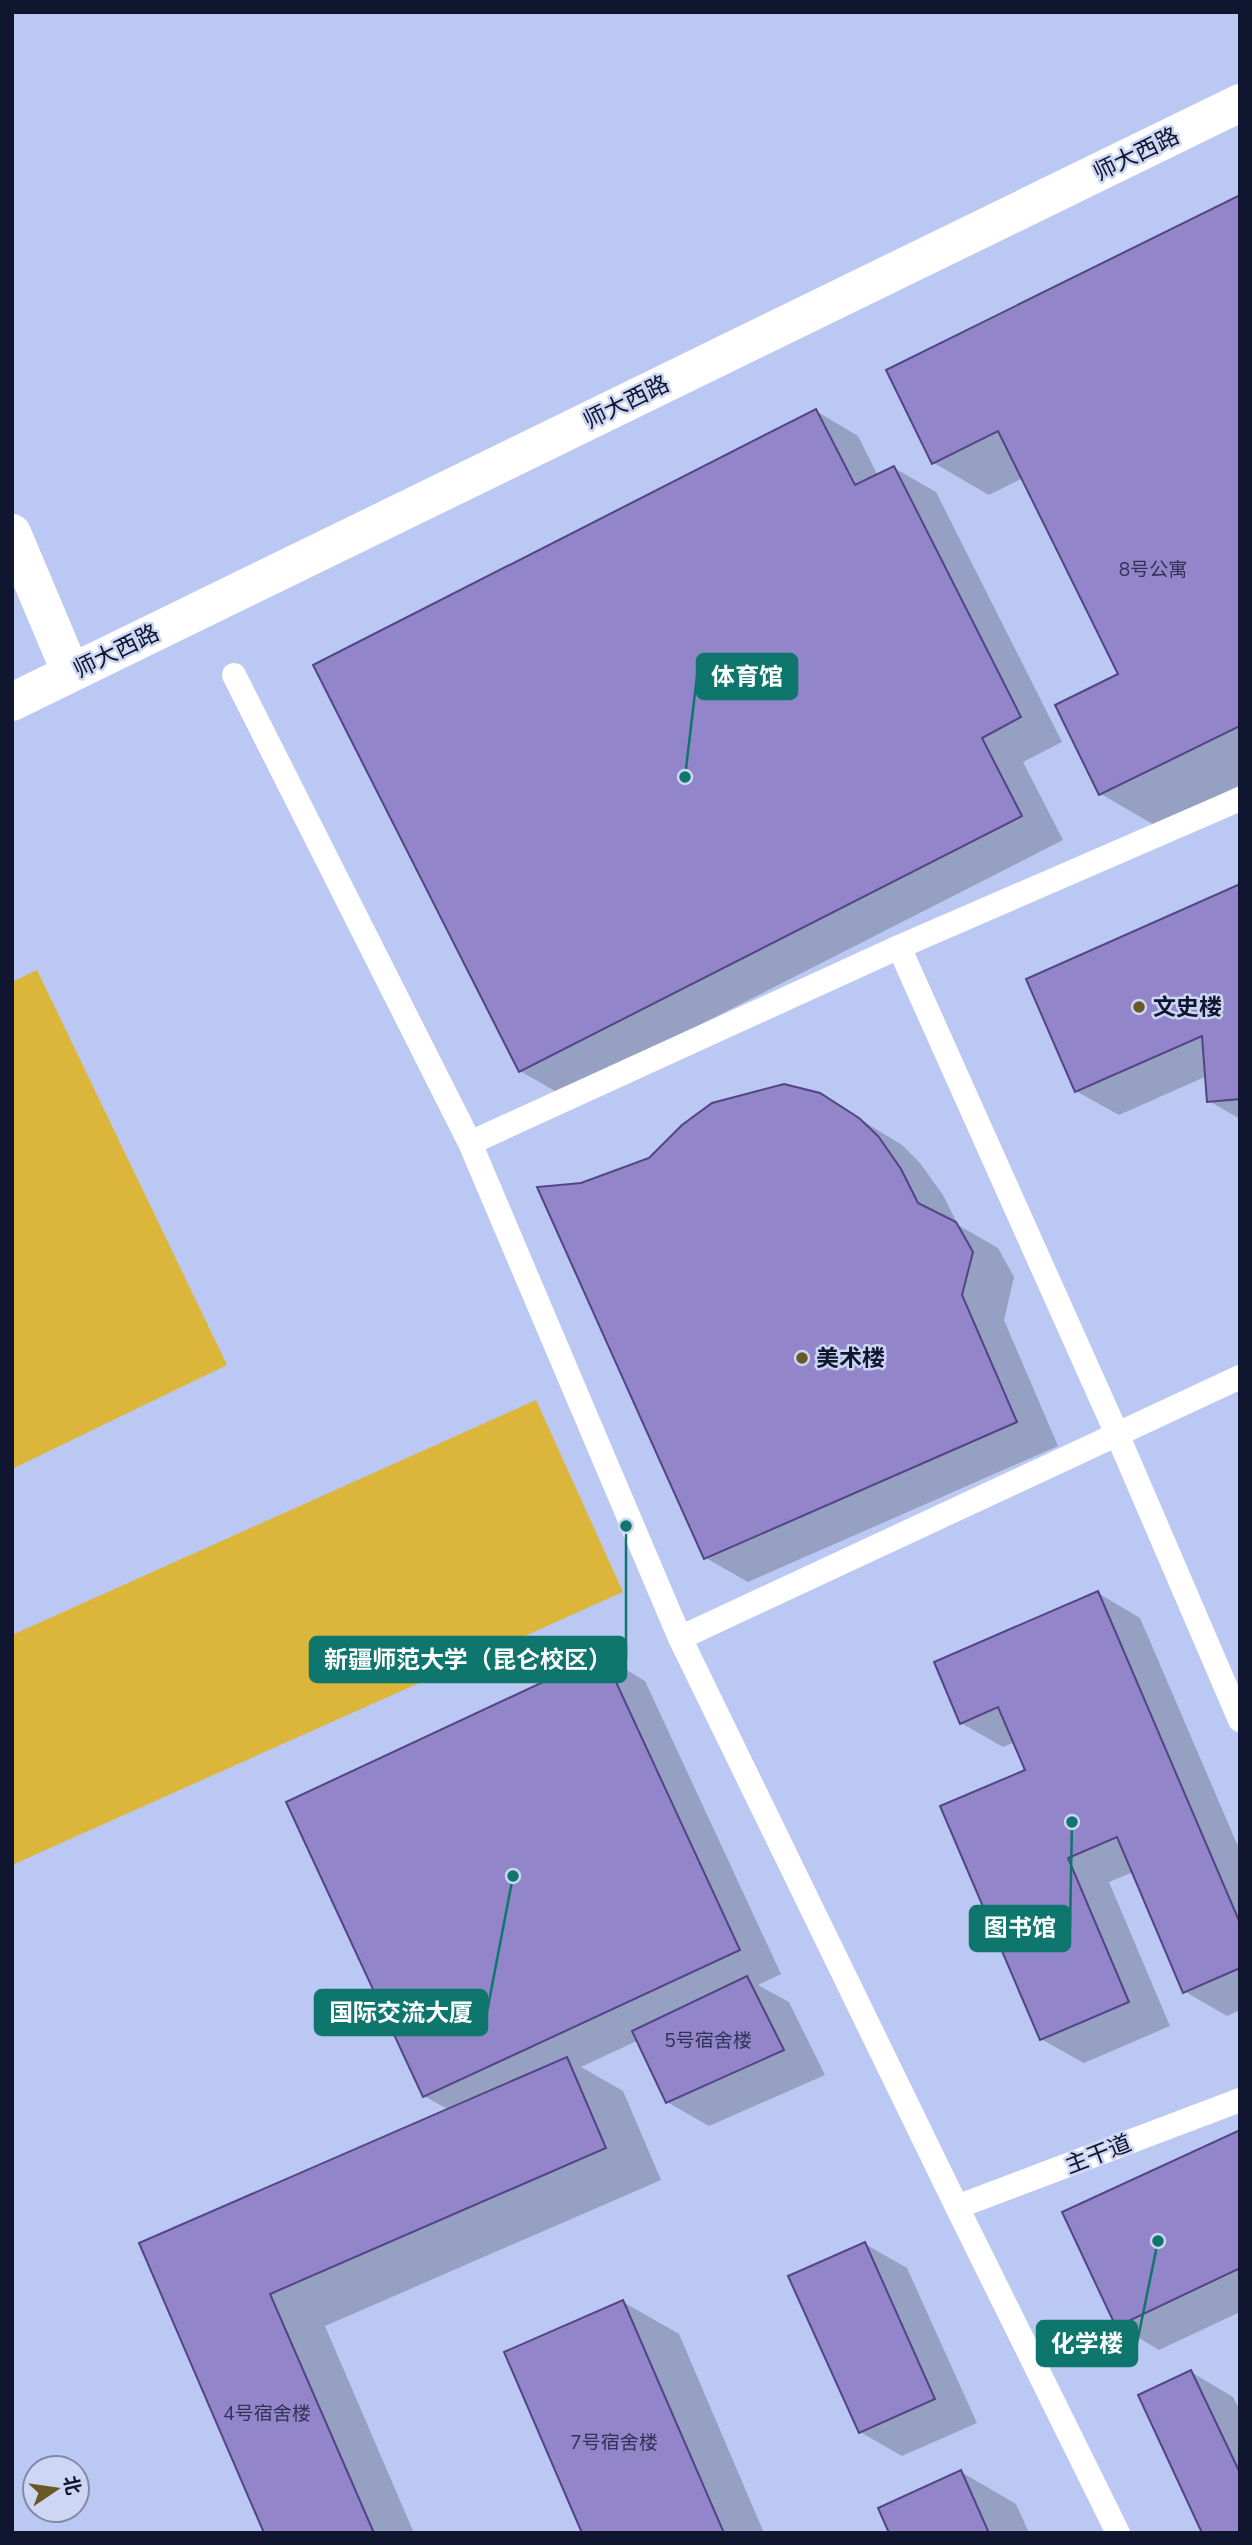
<svg xmlns="http://www.w3.org/2000/svg" width="1252" height="2545" viewBox="0 0 1252 2545" font-family="'Nunito Sans','Noto Sans SC',sans-serif">
	<style>
		.green { fill: #dbb63a }
		.shadow { fill: #0003 }
		.building { fill: #9285ca; stroke: #524584; stroke-width: 2 }
		.lines { fill: none; stroke-linecap: round; stroke-linejoin: round }
		.service { stroke: #fff; stroke-width: 24 }
		.minor { stroke: #fff; stroke-width: 38 }
		.poi-dot { fill: #695927; stroke: #cdd6f3; stroke-width: 2.5 }
		.labels { text-anchor: middle; stroke-width: 5; stroke-linejoin: round; paint-order: stroke }
		.number-label { font-size: 19px; fill: #303256 }
		.street-label { font-size: 23px; fill: #101630; stroke: #cdd6f3 }
		.poi-label { font-size: 23px; font-weight: bold; fill: #101630; stroke: #cdd6f3; text-anchor: start }
		.leader { fill: none; stroke: #0f766e; stroke-width: 2.5 }
		.callout-dot { fill: #0f766e; stroke: #cdd6f3; stroke-width: 2.5 }
		.callout { fill: #0f766e; stroke: #0f766e; stroke-width: 2.5 }
		.callout-label { font-size: 24px; text-anchor: middle; font-weight: bold; fill: #fff }
	</style>
	<rect width="100%" height="100%" fill="#bbc8f3"/>
	<path class="green" d="M37,970L227,1365L12,1469V982Z
		M536,1400L623,1592L12,1865V1635Z"/>
	<path class="shadow" d="M1240,197V785L1156,826L1101,794L1120,675L1023,478L989,495L934,463Z
		M816,411L858,436L878,476L894,468L936,492L1062,742L1023,762L1063,840L562,1095L520,1071Z
		M1240,886V1119L1209,1101L1207,1076L1119,1115L1076,1091Z
		M819,1094L902,1145L920,1163L943,1195L958,1225L998,1248L1014,1277L1004,1320L1058,1446L748,1582L706,1558L581,1184Z
		M1098,1593L1140,1618L1240,1851V2010L1227,2016L1184,1991L1133,1872L1109,1882L1170,2026L1084,2063L1041,2039L1027,1771L1015,1742L1003,1747L961,1723Z
		M603,1656L645,1681L781,1974L758,1985L789,2002L825,2075L709,2126L667,2102L639,2040L581,2067L623,2091L661,2180L325,2326L414,2533H266L141,2244L449,2110L424,2096Z
		M1240,2132V2312L1159,2350L1117,2325Z
		M865,2244L907,2268L977,2423L902,2456L860,2432Z
		M623,2302L679,2334L764,2533H584Z
		M1191,2372L1233,2397L1240,2410V2533Z
		M961,2472L1016,2504L1029,2533H891Z"/>
	<path class="building" d="M1240,195V726L1099,795L1055,705L1118,674L998,431L932,464L886,370Z
		M816,409L855,485L894,466L1021,717L982,738L1022,816L519,1072L313,665Z
		M1240,884V1099L1207,1102L1202,1036L1075,1092L1026,979Z
		M784,1084L820,1093L859,1118L878,1136L901,1169L918,1203L956,1222L973,1252L962,1295L1017,1422L704,1559L537,1187L581,1183L649,1158L682,1125L712,1103Z
		M1098,1591L1240,1923V1968L1183,1993L1117,1837L1068,1858L1129,2002L1040,2040L940,1806L1025,1770L998,1707L960,1724L934,1662Z
		M603,1654L740,1950L423,2097L286,1802Z
		M747,1976L784,2050L666,2103L632,2031Z
		M567,2057L606,2148L270,2294L374,2533H264L139,2243Z
		M1240,2130V2273L1238,2269L1116,2327L1062,2212Z
		M865,2242L935,2399L859,2433L788,2276Z
		M623,2300L724,2533H582L504,2352Z
		M1191,2370L1240,2473V2533H1202L1138,2395Z
		M961,2470L989,2533H889L878,2508Z"/>
	<g class="lines">
		<path class="service" d="M234,675L470,1143
			M1240,799L899,947L1117,1434L1240,1720
			M680,1638L470,1143L899,947
			M957,2207L1240,2100
			M1118,2533L957,2207L680,1638L1240,1377"/>
		<path class="minor" d="M12,533L71,673
			M12,702L1240,103"/>
	</g>
	<g class="poi-dot">
		<circle cx="1139" cy="1007" r="7"/>
		<circle cx="802" cy="1358" r="7"/>
	</g>
	<g class="labels">
		<g class="number-label">
			<text x="1153" y="576">8号公寓</text>
			<text x="708" y="2047">5号宿舍楼</text>
			<text x="267" y="2420">4号宿舍楼</text>
			<text x="614" y="2449">7号宿舍楼</text>
		</g>
		<g class="street-label">
			<text transform="translate(1136 154) rotate(-26)" y="8">师大西路</text>
			<text transform="translate(626 402) rotate(-26)" y="8">师大西路</text>
			<text transform="translate(116 651) rotate(-26)" y="8">师大西路</text>
			<text transform="translate(1098 2154) rotate(-21)" y="8">主干道</text>
		</g>
		<g class="poi-label">
			<text x="1153" y="1015">文史楼</text>
			<text x="816" y="1366">美术楼</text>
		</g>
	</g>
	<path class="leader" d="M685 777L697 676M626 1526L626 1659M1072 1822L1070 1928M513 1876L487 2012M1158 2241L1137 2343"/>
	<g class="callout-dot">
		<circle cx="685" cy="777" r="7"/>
		<circle cx="626" cy="1526" r="7"/>
		<circle cx="1072" cy="1822" r="7"/>
		<circle cx="513" cy="1876" r="7"/>
		<circle cx="1158" cy="2241" r="7"/>
	</g>
	<g class="callout">
		<rect x="697" y="654" width="100" height="45" rx="7"/>
		<rect x="310" y="1637" width="316" height="45" rx="7"/>
		<rect x="970" y="1906" width="100" height="45" rx="7"/>
		<rect x="315" y="1990" width="172" height="45" rx="7"/>
		<rect x="1037" y="2321" width="100" height="45" rx="7"/>
	</g>
	<g class="callout-label">
		<text x="747" y="685">体育馆</text>
		<text x="468" y="1668">新疆师范大学（昆仑校区）</text>
		<text x="1020" y="1936">图书馆</text>
		<text x="401" y="2021">国际交流大厦</text>
		<text x="1087" y="2352">化学楼</text>
	</g>
	<rect width="1252" height="2545" fill="none" stroke="#101630" stroke-width="28"/>
	<g transform="translate(56 2489) rotate(77)"><circle r="33" fill="#cdd6f3" stroke="#8189a5" stroke-width="2"/>
	<path d="M0-5L12 26L0 18L-12 26Z" fill="#695927"/>
	<text y="-10" font-size="19" font-weight="bold" text-anchor="middle" fill="#101630">北</text>
	</g>
</svg>
